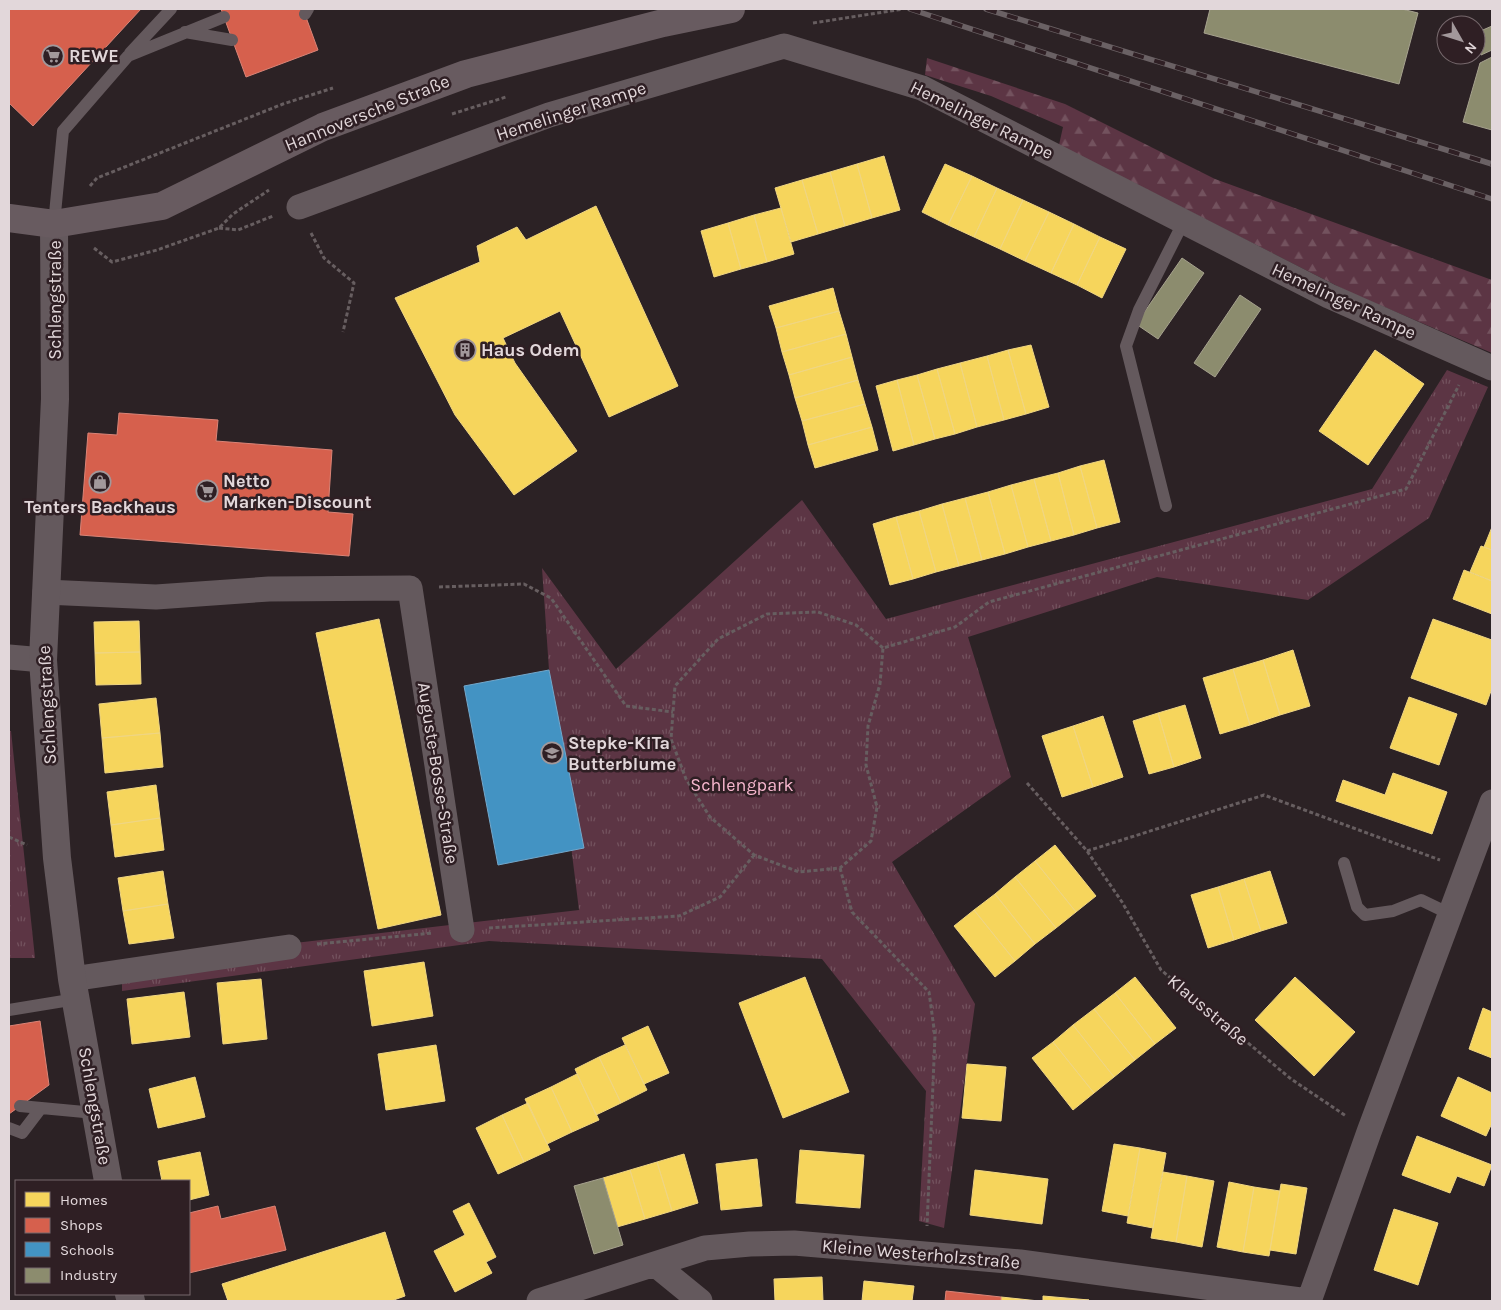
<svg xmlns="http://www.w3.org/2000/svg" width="1501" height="1310" viewBox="0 0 1501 1310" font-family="Karla,sans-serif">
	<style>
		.forest { fill: url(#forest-firs) }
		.park { fill: url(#park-tufts) }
		.homes { fill: #f6d55c; stroke: #f0d682 }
		.shops { fill: #d6604d; stroke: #da8477 }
		.schools { fill: #4393c3; stroke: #73a7ca }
		.industry { fill: #8c8c6e; stroke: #a6a28e }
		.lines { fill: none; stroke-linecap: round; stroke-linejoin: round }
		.path { stroke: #675e60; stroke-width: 3; stroke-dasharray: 4 2.5; stroke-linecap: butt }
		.service { stroke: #64595d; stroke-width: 12 }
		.minor { stroke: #64595d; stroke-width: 25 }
		.tertiary { stroke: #64595d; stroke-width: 28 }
		.secondary { stroke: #685b60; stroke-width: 28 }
		.rail-casing { stroke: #6a6164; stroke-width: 5.5 }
		.rail { stroke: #2f1f24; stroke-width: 4; stroke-dasharray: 11; stroke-linecap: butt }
		.labels { text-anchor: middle; stroke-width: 5; stroke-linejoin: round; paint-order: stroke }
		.poi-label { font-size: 18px; font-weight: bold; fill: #e2d7da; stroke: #2f1f24; text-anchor: start }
		.street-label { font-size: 18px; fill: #e2d7da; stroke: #2f1f24 }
		.park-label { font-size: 18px; fill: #f7b7ce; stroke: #2f1f24 }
	</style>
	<defs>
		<pattern id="forest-firs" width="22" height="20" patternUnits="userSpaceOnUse" patternTransform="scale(1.25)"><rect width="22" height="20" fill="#5c3544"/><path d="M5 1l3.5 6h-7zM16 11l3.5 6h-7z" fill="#73525e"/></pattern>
		<pattern id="park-tufts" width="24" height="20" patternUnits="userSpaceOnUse" patternTransform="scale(1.25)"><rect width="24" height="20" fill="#5c3544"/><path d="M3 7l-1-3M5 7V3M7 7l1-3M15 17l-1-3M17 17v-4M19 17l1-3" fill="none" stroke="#73525e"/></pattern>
	</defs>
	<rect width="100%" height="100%" fill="#2c2225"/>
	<path class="forest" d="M927,58L1065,104L1215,179L1492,280V353L1349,292L1059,145L1063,127L991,96L925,75Z"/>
	<path class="park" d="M1447,370L1488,387L1429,518L1308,600L1157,577L968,637L1011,777L892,862L975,1004L944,1228L919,1221L926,1091L822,959L489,941L122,991V963L579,910L549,670L542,568L616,669L802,500L886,619L1372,489Z
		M9,731H11L35,958H9Z"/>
	<path class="homes" d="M884,156L900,210L872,218L857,164Z
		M857,164L872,218L845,226L830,172Z
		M945,164L972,176L948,225L922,212Z
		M830,172L845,226L818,234L802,180Z
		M972,176L997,188L974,237L948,225Z
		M802,180L818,234L791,242L775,188Z
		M997,188L1023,200L1000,249L974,237Z
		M1023,200L1049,212L1025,261L1000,249Z
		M596,206L678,386L609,417L560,311L503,338L515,363L577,451L514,495L455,415L395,298L480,262L477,246L517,227L526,240Z
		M781,208L794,254L767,262L754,215Z
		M1049,212L1074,224L1051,273L1025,261Z
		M754,215L767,262L741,269L728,223Z
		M728,223L741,269L714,277L701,231Z
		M1074,224L1100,237L1077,285L1051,273Z
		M1100,237L1126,249L1102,298L1077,285Z
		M833,288L839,311L776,328L769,306Z
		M839,311L846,334L782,352L776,328Z
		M846,334L852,357L789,375L782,352Z
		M1031,345L1049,407L1026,414L1008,350Z
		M1008,350L1026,414L1004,420L987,356Z
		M1375,350L1424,384L1368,465L1319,431Z
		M987,356L1004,420L977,427L960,363Z
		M852,357L858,380L795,398L789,375Z
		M960,363L977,427L955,434L937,369Z
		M937,369L955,434L935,439L917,375Z
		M917,375L935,439L914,445L897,380Z
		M858,380L865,404L802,421L795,398Z
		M897,380L914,445L893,451L876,386Z
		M865,404L872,427L808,445L802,421Z
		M872,427L878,450L815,468L808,445Z
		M1104,460L1120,522L1097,528L1080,466Z
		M1080,466L1097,528L1074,535L1058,473Z
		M1058,473L1074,535L1051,541L1034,479Z
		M1034,479L1051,541L1028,547L1011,485Z
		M1011,485L1028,547L1005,554L988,492Z
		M988,492L1005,554L982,560L965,498Z
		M965,498L982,560L959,566L942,504Z
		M942,504L959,566L936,572L919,511Z
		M919,511L936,572L913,579L896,517Z
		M896,517L913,579L890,585L873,524Z
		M1492,527V550L1484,547Z
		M1481,546L1492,550V581L1470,572Z
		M1464,570L1492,581V614L1453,599Z
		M379,619L441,915L378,929L316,633Z
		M1433,619L1492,640V688L1486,705L1411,678Z
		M139,621L140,652L95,653L94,622Z
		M1293,650L1310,706L1280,715L1263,660Z
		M140,652L141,684L96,685L95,653Z
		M1263,660L1280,715L1250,725L1233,669Z
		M1233,669L1250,725L1220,734L1203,678Z
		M1409,697L1457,714L1439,765L1390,748Z
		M156,698L160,733L102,738L99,704Z
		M1185,705L1201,758L1174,767L1158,713Z
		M1158,713L1174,767L1149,774L1133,721Z
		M1103,716L1123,777L1093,787L1073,726Z
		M1073,726L1093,787L1062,797L1042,736Z
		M160,733L163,767L105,773L102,738Z
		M1393,773L1447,792L1432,834L1336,801L1343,780L1385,795Z
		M156,785L160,818L111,825L107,792Z
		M160,818L164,850L115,857L111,825Z
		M1055,845L1096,896L1076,912L1035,861Z
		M1035,861L1076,912L1056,928L1015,877Z
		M163,871L168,904L123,911L118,878Z
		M1270,871L1287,923L1261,931L1244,879Z
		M1015,877L1056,928L1035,944L995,894Z
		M1244,879L1261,931L1234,940L1218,887Z
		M1218,887L1234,940L1208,948L1191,895Z
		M995,894L1035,944L1015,961L974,910Z
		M168,904L174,938L129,944L123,911Z
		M974,910L1015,961L995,977L954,926Z
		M424,962L433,1016L372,1026L364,971Z
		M805,977L849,1092L783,1118L739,1003Z
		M1135,977L1176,1028L1155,1044L1115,993Z
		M1295,977L1355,1032L1314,1076L1255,1020Z
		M261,979L267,1039L223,1044L217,983Z
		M184,992L190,1037L132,1044L127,999Z
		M1115,993L1155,1044L1135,1060L1094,1009Z
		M1483,1008L1492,1012V1058L1469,1049Z
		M1094,1009L1135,1060L1114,1077L1073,1025Z
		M1073,1025L1114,1077L1094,1093L1053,1042Z
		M648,1026L669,1073L644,1084L622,1038Z
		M1053,1042L1094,1093L1073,1110L1032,1058Z
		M436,1045L445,1101L386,1110L378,1054Z
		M625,1045L647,1090L621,1103L599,1057Z
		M599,1057L621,1103L596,1115L575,1069Z
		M967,1064L1006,1067L1001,1121L962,1118Z
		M577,1074L599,1120L572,1132L551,1087Z
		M195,1077L205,1117L158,1128L149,1089Z
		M1458,1077L1492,1093V1123L1486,1136L1441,1116Z
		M551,1087L572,1132L547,1144L525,1099Z
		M528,1103L550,1150L524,1162L502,1115Z
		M502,1115L524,1162L498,1174L476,1128Z
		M1417,1136L1492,1165L1484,1186L1457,1176L1450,1193L1402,1175Z
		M1114,1144L1140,1148L1128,1216L1102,1211Z
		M1140,1148L1166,1153L1153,1228L1127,1223Z
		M800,1150L864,1155L860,1208L796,1203Z
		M200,1152L209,1195L189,1200V1181H162L158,1161Z
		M684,1154L698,1203L672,1211L657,1162Z
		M757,1159L762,1206L721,1210L716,1164Z
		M657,1162L672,1211L645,1219L630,1170Z
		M630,1170L645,1219L617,1227L603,1178Z
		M975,1170L1048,1179L1042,1224L970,1215Z
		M1163,1172L1187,1176L1176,1242L1151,1238Z
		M1187,1176L1214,1181L1202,1247L1176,1242Z
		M1229,1182L1254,1187L1243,1252L1217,1247Z
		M1281,1184L1307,1188L1296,1254L1270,1250Z
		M1254,1187L1280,1191L1269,1256L1243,1252Z
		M469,1203L496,1257L486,1262L492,1273L455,1292L434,1251L465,1235L453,1211Z
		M1394,1209L1438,1223L1418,1285L1374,1270Z
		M385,1232L405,1296L391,1301H228L222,1284Z
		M822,1277L823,1301H775L774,1279Z
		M864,1281L914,1286L912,1301H862Z
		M1043,1296L1089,1300L1043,1301Z
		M1001,1297L1039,1301H1001Z"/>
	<path class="shops" d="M9,9H141L33,126L9,103Z
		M221,9H303L318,50L246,77Z
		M119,413L218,420L216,441L332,450L328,512L353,514L349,556L80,535L88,433L117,435Z
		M40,1021L49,1085L9,1114V1026Z
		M218,1206L221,1219L275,1206L286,1250L189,1273V1213Z
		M946,1291L1001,1297V1301H945Z"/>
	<path class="schools" d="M549,670L584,848L498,865L464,686Z"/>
	<path class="industry" d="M1210,9H1402L1418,13L1399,84L1204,33Z
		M1492,26V50L1481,55L1476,45V33Z
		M1492,57V130L1463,122L1480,63Z
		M1182,258L1204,273L1158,339L1136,324Z
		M1240,295L1261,309L1215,377L1194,363Z
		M603,1178L623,1245L594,1254L574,1186Z"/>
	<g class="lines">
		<path class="path" d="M813,23L903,9
			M452,114L506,97
			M90,186L97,178L283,104L333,88
			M219,228L238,230L273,216
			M311,233L324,258L354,283L343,332
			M94,248L112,262L157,250L219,228L233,214L269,190
			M439,587L524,584L551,598L626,706L673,712
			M883,648L856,625L818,612L767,614L718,639L675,686L671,739L686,779L710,817L754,855L799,872L840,868L871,841L877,807L866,765L868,726L880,684L883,648L955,627L989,602L1406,489L1459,385
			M1027,783L1087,851L1122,902L1161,970L1291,1079L1346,1116
			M9,837L27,845
			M1087,851L1264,795L1440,860
			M840,868L852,912L929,992L935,1036L927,1226
			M489,928L679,916L720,897L754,855
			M317,944L433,933"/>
		<path class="service" d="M305,14L308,9
			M185,32L232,40
			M130,53L171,9
			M54,224L63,131L128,56L224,17
			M1166,506L1126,346L1139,310L1184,221
			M1344,863L1357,907L1365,915L1393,911L1421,900L1450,914
			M9,1010L76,999
			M20,1106L95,1113
			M9,1128L22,1133L41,1108"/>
		<path class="minor" d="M299,207L549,115L784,46L922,88L1329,296L1492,368
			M45,592L156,597L269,589L410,588L462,930
			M9,657L43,660
			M72,979L289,947
			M656,1265L700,1301
			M539,1301L705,1248L750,1244L794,1243L1020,1262L1308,1301
			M1309,1301L1369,1132L1492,802"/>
		<path class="tertiary" d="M54,224L55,399L43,660L57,858L72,979L108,1181
			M129,1294L131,1301"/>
		<path class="secondary" d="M9,218L54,224L162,206L323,127L466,74L663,23L731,9"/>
		<g class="rail-casing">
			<path id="rail" d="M910,9L1492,199
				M986,9L1492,164"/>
		</g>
		<use href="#rail" class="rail"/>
	</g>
	<defs>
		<g id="supermarket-ring" transform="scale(1.125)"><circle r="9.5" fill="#2f1f24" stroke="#a2989b" stroke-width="1.5"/><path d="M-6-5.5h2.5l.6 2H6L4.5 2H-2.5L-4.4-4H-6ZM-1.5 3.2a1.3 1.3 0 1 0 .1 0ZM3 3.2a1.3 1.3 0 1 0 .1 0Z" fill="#a2989b"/></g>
		<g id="building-ring" transform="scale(1.125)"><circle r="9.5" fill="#2f1f24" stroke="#a2989b" stroke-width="1.5"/><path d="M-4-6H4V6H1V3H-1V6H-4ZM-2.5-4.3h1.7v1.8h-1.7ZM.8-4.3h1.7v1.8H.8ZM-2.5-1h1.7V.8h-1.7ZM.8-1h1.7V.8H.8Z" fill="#a2989b"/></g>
		<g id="shop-ring" transform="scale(1.125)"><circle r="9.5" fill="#2f1f24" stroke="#a2989b" stroke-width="1.5"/><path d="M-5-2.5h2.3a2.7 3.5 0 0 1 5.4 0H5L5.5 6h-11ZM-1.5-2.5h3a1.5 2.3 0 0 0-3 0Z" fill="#a2989b"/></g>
		<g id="school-ring" transform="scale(1.125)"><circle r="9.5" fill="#2f1f24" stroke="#a2989b" stroke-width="1.5"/><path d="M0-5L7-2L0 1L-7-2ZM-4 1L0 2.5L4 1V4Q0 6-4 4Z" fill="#a2989b"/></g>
	</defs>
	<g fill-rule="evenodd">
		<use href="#supermarket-ring" x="53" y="56"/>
		<use href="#building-ring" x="465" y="350"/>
		<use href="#shop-ring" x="100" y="482"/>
		<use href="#supermarket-ring" x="207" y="491"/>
		<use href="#school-ring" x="552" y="753"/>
	</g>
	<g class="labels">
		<g class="poi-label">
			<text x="69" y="62">REWE</text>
			<text x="481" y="356">Haus Odem</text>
			<text x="223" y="487">Netto<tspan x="223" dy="21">Marken-Discount</tspan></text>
			<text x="100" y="513" text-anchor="middle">Tenters Backhaus</text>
			<text x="568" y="749">Stepke-KiTa<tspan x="568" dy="21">Butterblume</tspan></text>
		</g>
		<g class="street-label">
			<text transform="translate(571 111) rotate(-18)" y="6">Hemelinger Rampe</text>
			<text transform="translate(367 113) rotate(-22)" y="6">Hannoversche Straße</text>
			<text transform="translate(982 120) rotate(26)" y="6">Hemelinger Rampe</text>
			<text transform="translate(55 300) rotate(-90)" y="6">Schlengstraße</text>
			<text transform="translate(1344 301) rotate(25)" y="6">Hemelinger Rampe</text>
			<text transform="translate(47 705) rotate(-93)" y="6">Schlengstraße</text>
			<text transform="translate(438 773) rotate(81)" y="6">Auguste-Bosse-Straße</text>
			<text transform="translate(1208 1010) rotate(40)" y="6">Klausstraße</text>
			<text transform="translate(95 1106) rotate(80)" y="6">Schlengstraße</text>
			<text transform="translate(921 1254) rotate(5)" y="6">Kleine Westerholzstraße</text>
		</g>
		<g class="park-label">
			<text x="742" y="791">Schlengpark</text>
		</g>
	</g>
	<rect width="1501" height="1310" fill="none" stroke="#e2d7da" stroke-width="20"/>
	<rect x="15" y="1180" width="175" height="115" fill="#2f1f24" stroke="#77696d"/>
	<rect x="25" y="1192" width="25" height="15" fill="#f6d55c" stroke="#77696d"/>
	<text x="60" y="1205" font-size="15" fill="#e2d7da">Homes</text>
	<rect x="25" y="1218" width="25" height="15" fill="#d6604d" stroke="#77696d"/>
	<text x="60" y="1230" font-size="15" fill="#e2d7da">Shops</text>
	<rect x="25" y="1242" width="25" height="15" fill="#4393c3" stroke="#77696d"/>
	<text x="60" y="1255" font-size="15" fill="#e2d7da">Schools</text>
	<rect x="25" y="1268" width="25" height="15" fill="#8c8c6e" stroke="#77696d"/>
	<text x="60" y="1280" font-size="15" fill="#e2d7da">Industry</text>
	<g transform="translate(1461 40) rotate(129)"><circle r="24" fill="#2f1f24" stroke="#77696d"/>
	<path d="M0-4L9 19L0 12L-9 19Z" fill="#a2989b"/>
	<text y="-8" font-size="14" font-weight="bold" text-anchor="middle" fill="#e2d7da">N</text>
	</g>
</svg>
